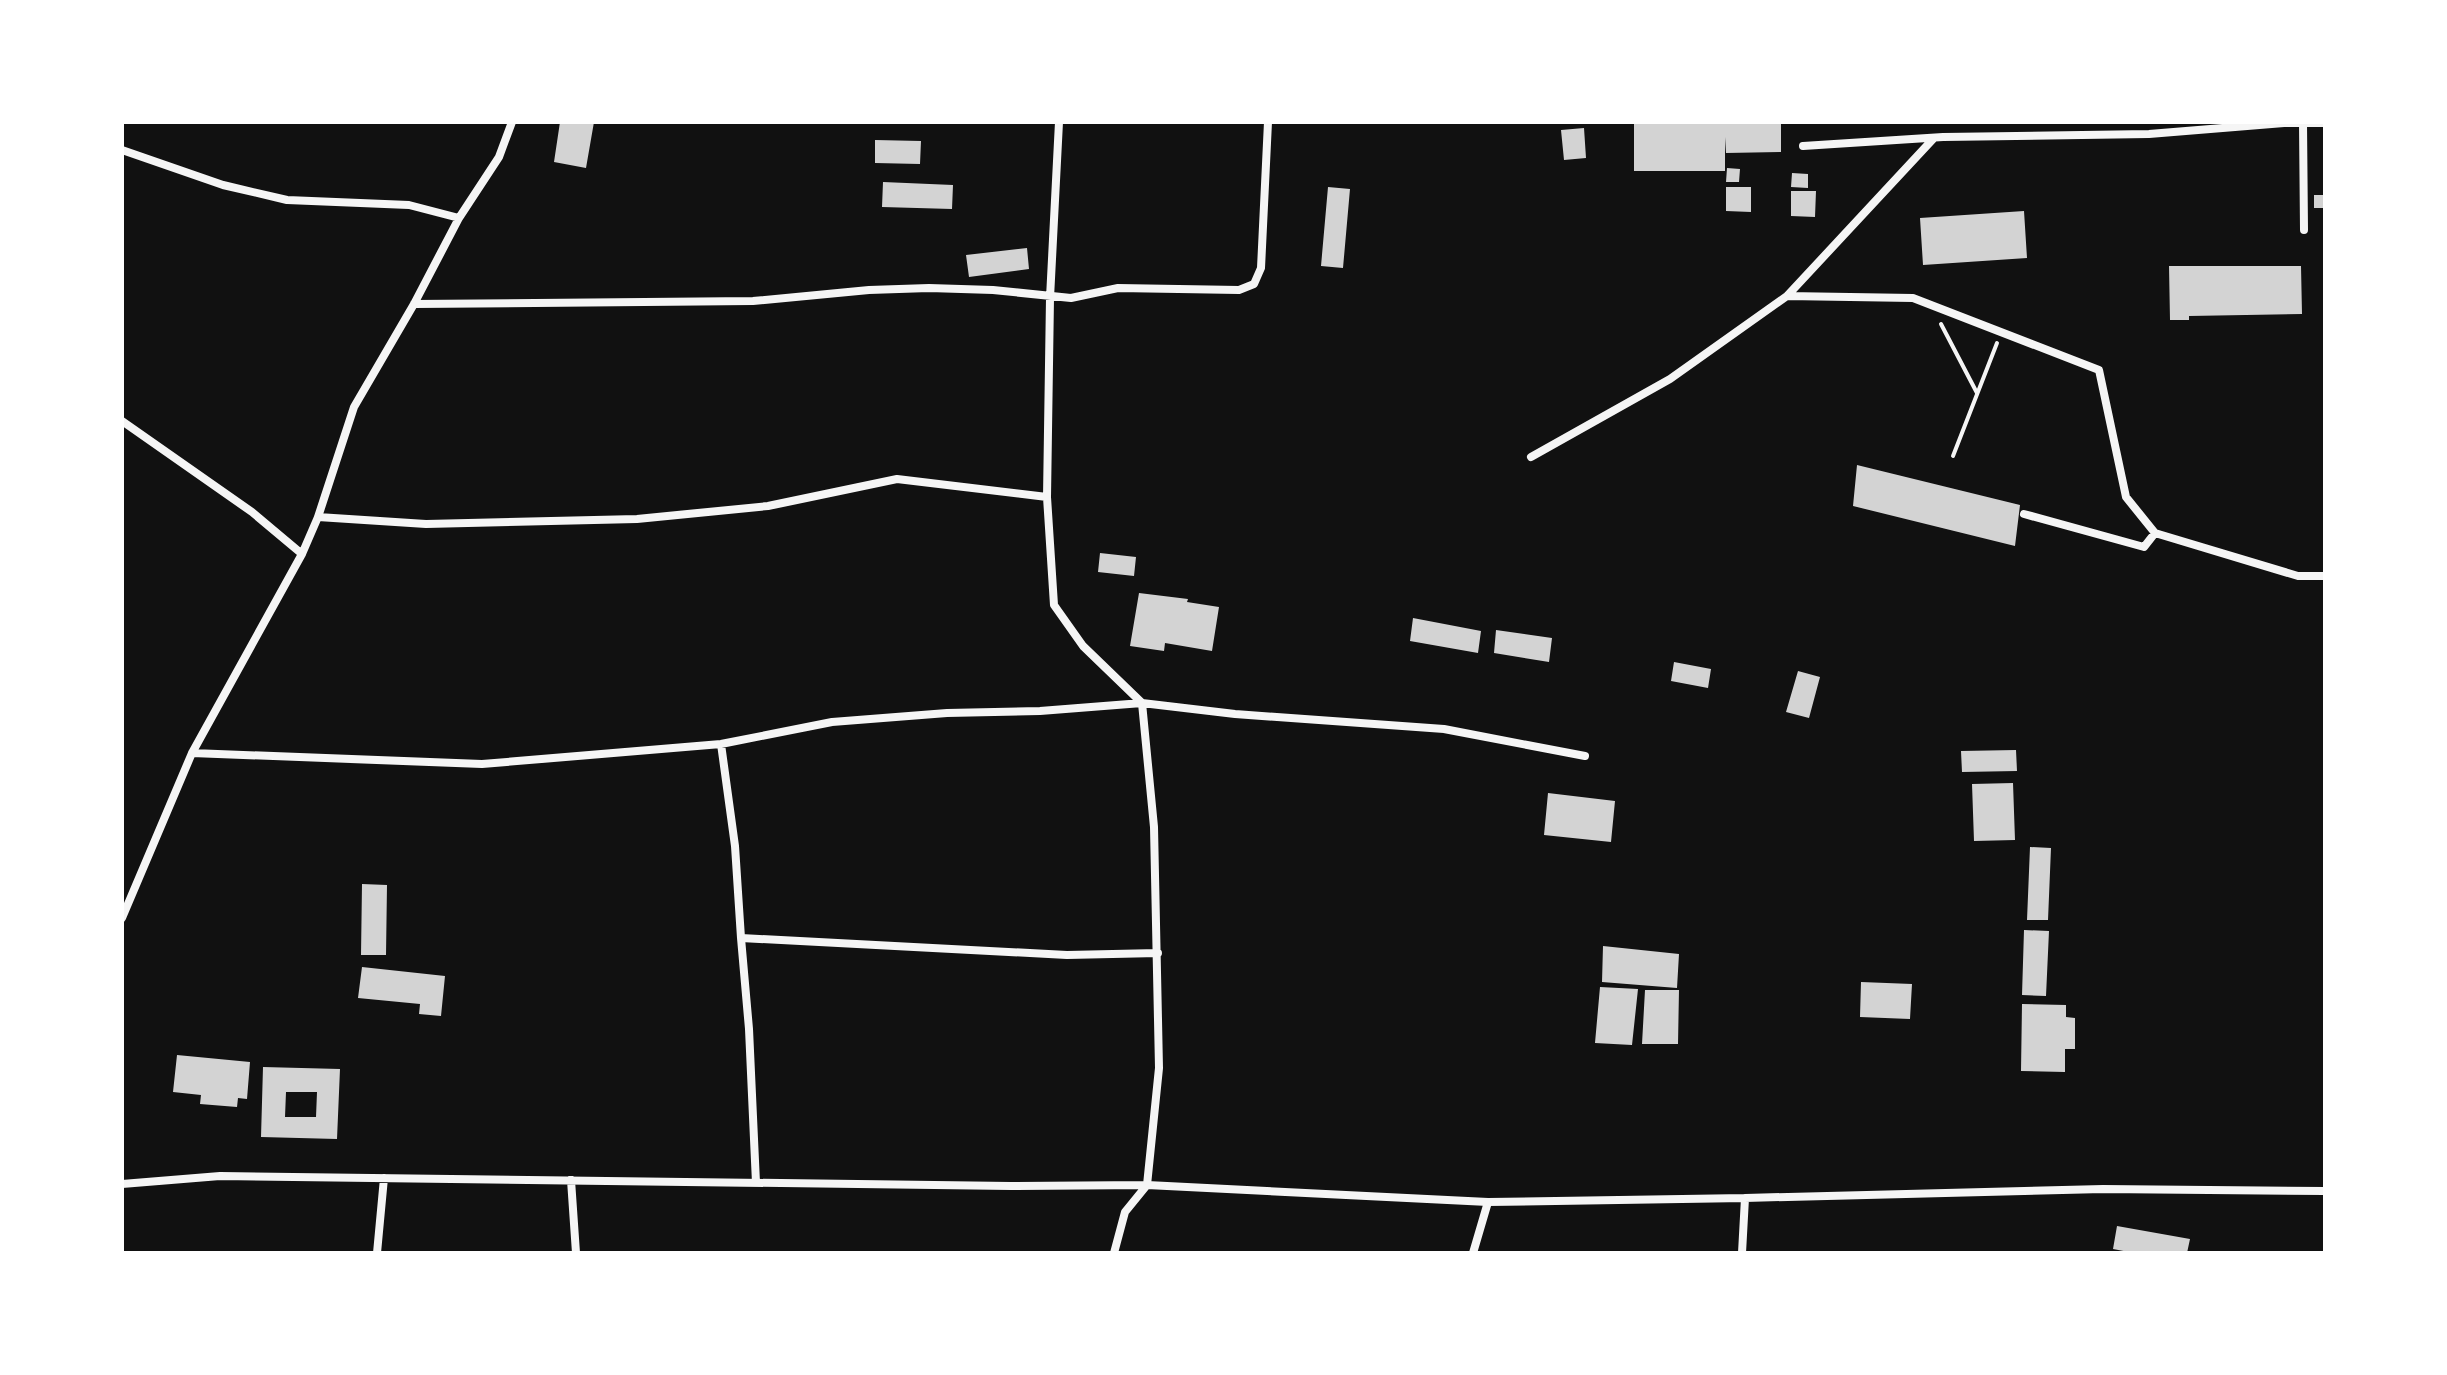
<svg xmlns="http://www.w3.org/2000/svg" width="2447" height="1375" viewBox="0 0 2447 1375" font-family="'Archivo Narrow',sans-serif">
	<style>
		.building { fill: #d3d3d3; fill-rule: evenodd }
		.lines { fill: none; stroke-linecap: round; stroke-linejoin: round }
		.path { stroke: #f5f5f5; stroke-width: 4 }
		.minor { stroke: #f5f5f5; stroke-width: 8 }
	</style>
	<rect width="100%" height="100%" fill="#111"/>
	<path class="building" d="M560,122H594L586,168L554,162Z
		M1634,122H1781V152L1726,153L1725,137V171H1634Z
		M1584,128L1586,158L1564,160L1561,130Z
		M875,140L921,141L920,164L875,163Z
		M1727,168L1740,169L1739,182H1726Z
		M1792,173L1808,174V188L1791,187Z
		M883,182L953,185L952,209L882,207Z
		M1328,187L1350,189L1343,268L1321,266Z
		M1726,187H1751V212L1726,211Z
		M1791,191H1816L1815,217L1791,216Z
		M2314,195H2325V208H2314Z
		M2024,211L2027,258L1923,265L1920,218Z
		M1027,248L1029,269L969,277L966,255Z
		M2169,266H2301L2302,314L2189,316V320H2170Z
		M1857,465L2020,505L2015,546L1853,506Z
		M1100,553L1136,557L1134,576L1098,572Z
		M1139,593L1188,599L1187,602L1219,607L1212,651L1165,643L1164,651L1130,646Z
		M1413,618L1481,631L1478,653L1410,641Z
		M1496,630L1552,638L1549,662L1494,653Z
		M1674,662L1711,669L1708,688L1671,681Z
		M1798,671L1820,677L1809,718L1786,712Z
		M2016,750L2017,771L1962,772L1961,751Z
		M2013,783L2015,840L1974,841L1972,784Z
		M1548,793L1615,801L1611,842L1544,835Z
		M2030,847L2051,848L2048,920H2027Z
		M362,884L387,885L386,955H361Z
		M2024,930L2049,931L2046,996L2022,995Z
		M1603,946L1679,954L1677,988L1602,982Z
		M362,967L445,976L441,1016L419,1014L420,1004L358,998Z
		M1861,982L1912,984L1910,1019L1860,1017Z
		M1600,987L1638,989L1632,1045L1595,1043Z
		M1645,990H1679L1678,1044H1642Z
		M2022,1004L2066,1005V1017L2075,1018V1049H2065V1072L2021,1071Z
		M177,1055L250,1062L247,1099L238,1098L237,1107L200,1104L201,1095L173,1092Z
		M263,1067L340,1069L337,1139L261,1137ZM286,1092H317L316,1117H285Z
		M2117,1226L2190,1239L2187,1253H2134L2113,1249Z"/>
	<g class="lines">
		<path class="path" d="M1941,324L1977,393
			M1953,456L1997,343"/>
		<path class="minor" d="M1059,122L1050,298L1047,497L1054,605L1083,646L1142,703
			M2303,123L2304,230
			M1803,146L1943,137L2149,134L2284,123H2325
			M122,150L223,185L287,200L409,205L459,218
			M1787,296L1934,138
			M414,304L753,301L869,290L929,288L993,290L1071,298L1118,288L1239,290L1254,284L1261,268L1268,122
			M122,421L252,512L302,554
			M1531,457L1670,379L1787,296L1913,298L2099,370L2126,497L2155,533L2298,576H2325
			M2024,514L2144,547L2155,533
			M318,517L426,524L637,519L768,506L897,479L1047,497
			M721,744L735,846L741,938L1067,955L1158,953
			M192,753L482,764L721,744L832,722L947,713L1040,711L1142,703
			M122,918L192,753L302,554L318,517L354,407L414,304L459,218L499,157L512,122
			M741,938L749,1029L756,1183
			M571,1180L576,1253
			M122,1184L220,1176L1011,1186L1147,1185L1488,1202L1745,1198L2103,1189L2325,1191
			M377,1253L384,1178
			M1114,1253L1125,1212L1147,1185L1159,1068L1154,827L1142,703L1235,714L1444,729L1585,756
			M1473,1253L1488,1202
			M1742,1253L1745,1198"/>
	</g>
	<rect width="2447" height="1375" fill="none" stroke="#ffffff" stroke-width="248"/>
</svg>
